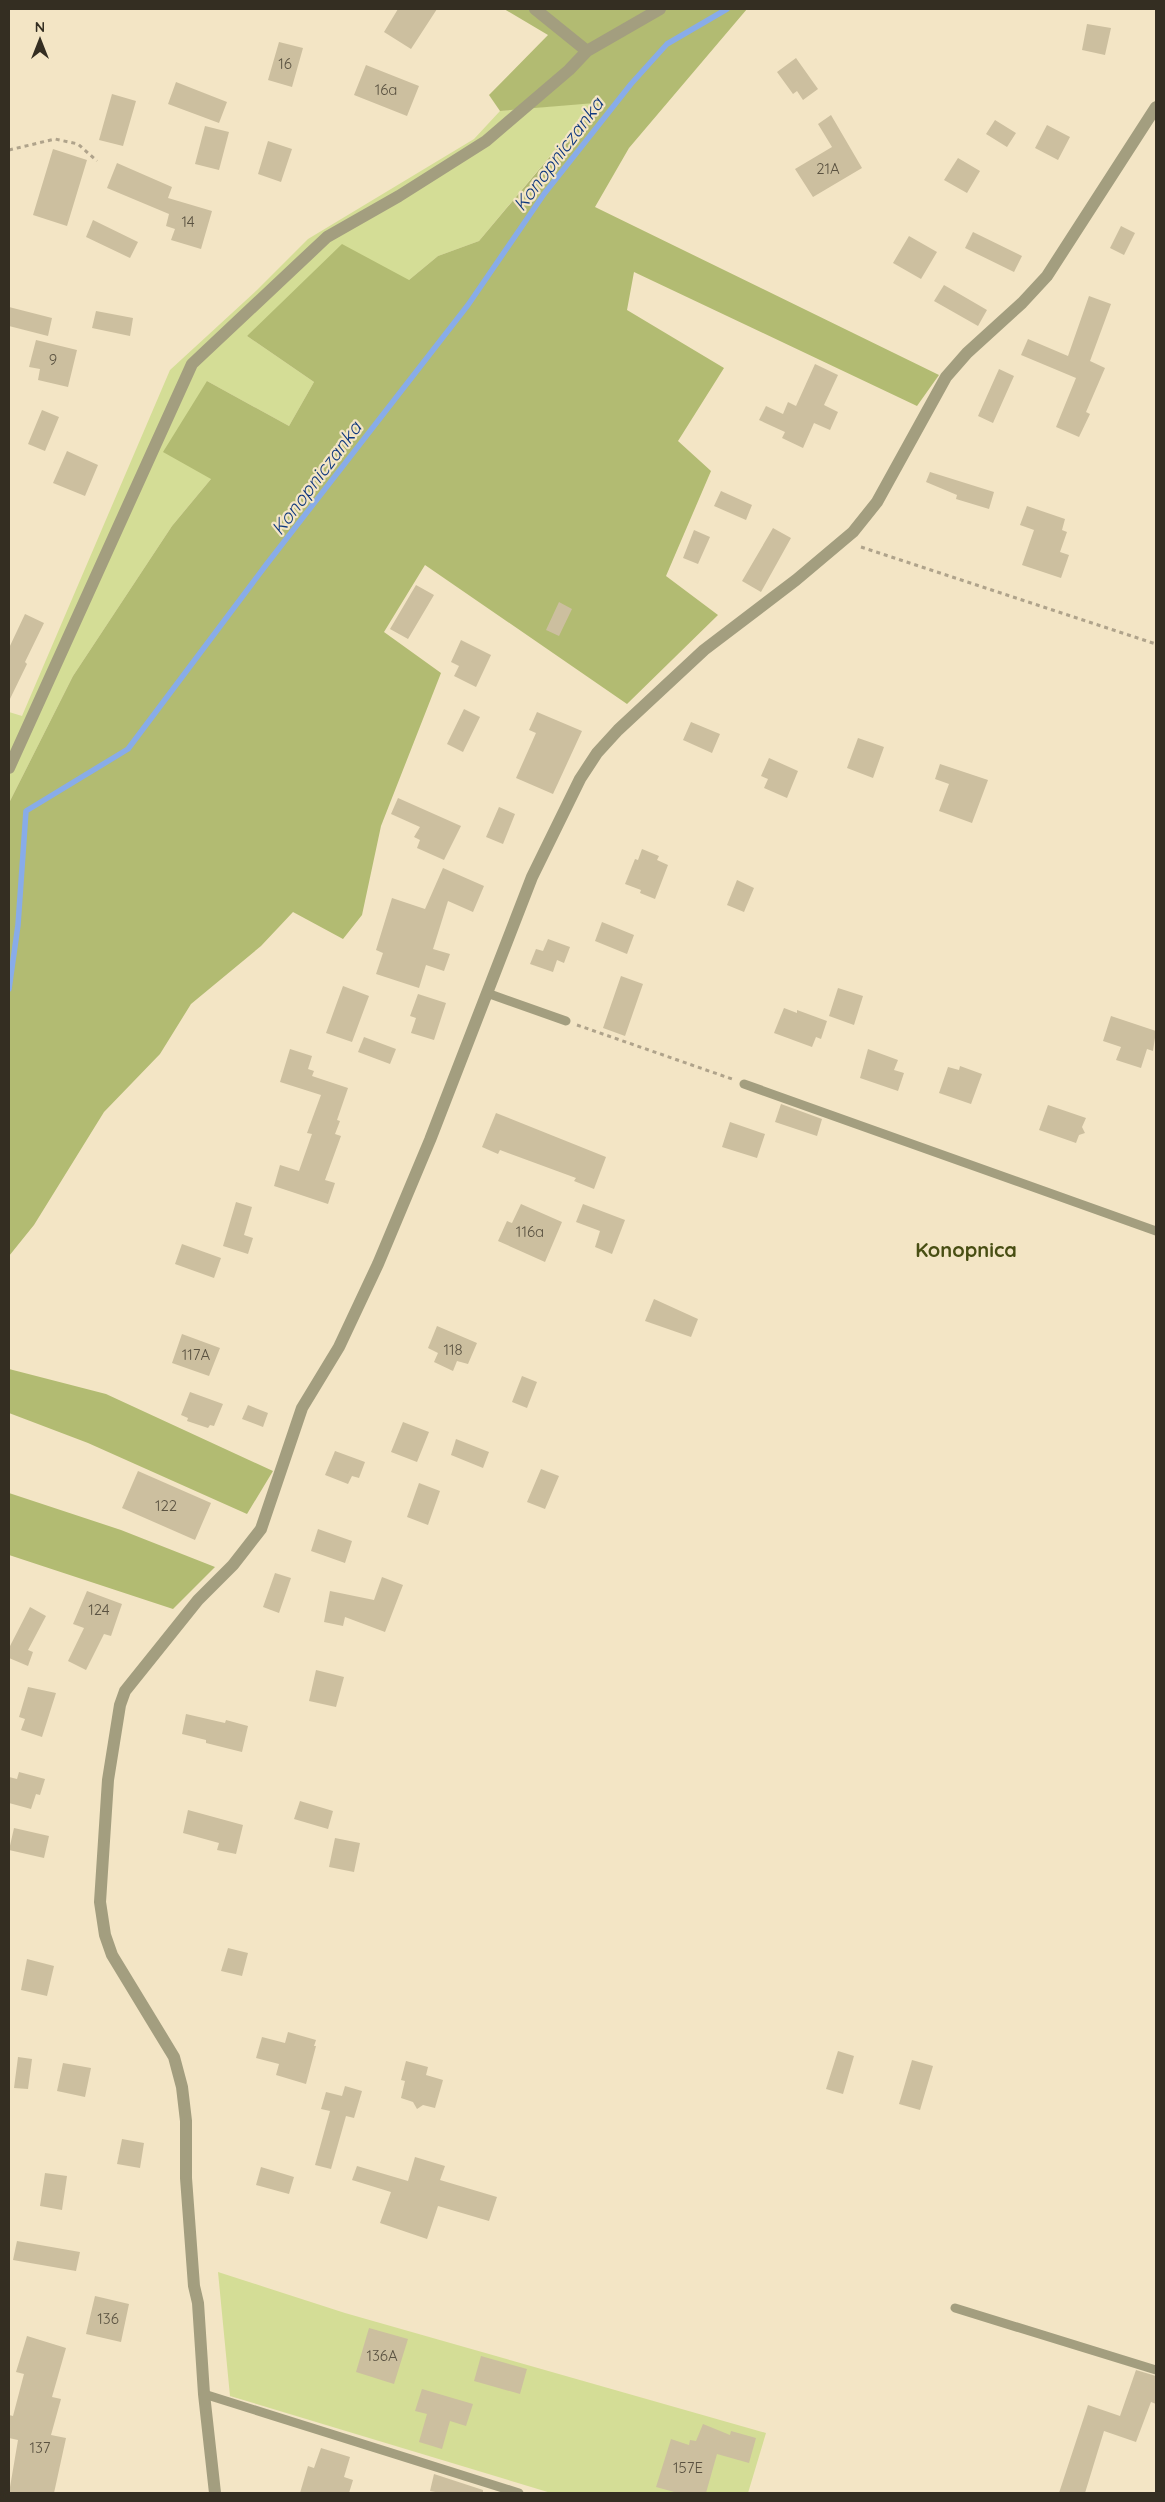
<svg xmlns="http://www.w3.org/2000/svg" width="1165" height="2502" viewBox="0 0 1165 2502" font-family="Quicksand,sans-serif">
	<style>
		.green { fill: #d4dd96 }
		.forest { fill: #b2bb72 }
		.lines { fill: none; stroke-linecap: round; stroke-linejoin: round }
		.stream { stroke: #88ace9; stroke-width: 5.5 }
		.building { fill: #ccbf9f }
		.path { stroke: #afa38b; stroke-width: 3; stroke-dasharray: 4 4; stroke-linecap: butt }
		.service { stroke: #a39e7f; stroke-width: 9 }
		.minor { stroke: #a39e7f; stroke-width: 12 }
		.labels { text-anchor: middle; stroke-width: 4.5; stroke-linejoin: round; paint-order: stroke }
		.number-label { font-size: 15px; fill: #5a5241 }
		.water-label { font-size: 19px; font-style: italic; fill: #0f387e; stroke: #f3e5c5 }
		.quarter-label { font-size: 20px; font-weight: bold; fill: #484e13; stroke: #f3e5c5 }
	</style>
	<rect width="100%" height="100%" fill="#f3e5c5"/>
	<path class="green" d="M595,102L479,241L438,256L409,280L247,336L314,382L289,426L207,381L211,479L172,526L73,676L9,803V712L22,716L170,370L257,290L308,239L474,139L500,111Z
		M218,2272L345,2313L766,2433L748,2493H551L230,2396Z"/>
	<path class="forest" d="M504,9H747L629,148L595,207L939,375L917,406L634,272L627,310L724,368L678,441L711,471L666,576L718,615L627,704L425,565L384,632L441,673L381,826L362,915L343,939L293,912L261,946L191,1004L160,1054L104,1112L34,1225L9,1256V803L73,676L172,526L211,479L163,452L207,381L289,426L314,382L247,336L342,244L409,280L438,256L479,241L595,103L500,111L489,95L548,35Z
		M9,1369L106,1394L273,1471L247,1514L88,1443L9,1413Z
		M9,1493L121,1530L215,1567L173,1609L9,1555Z"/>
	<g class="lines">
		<path class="stream" d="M9,989L18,925L26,811L128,749L266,565L468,305L544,194L631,84L667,44L727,9"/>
	</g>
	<path class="building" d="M398,9H437L411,49L384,32Z
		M1087,24L1111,28L1105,55L1082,50Z
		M279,42L303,48L292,87L268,80Z
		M796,58L818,89L803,100L797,91L793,94L777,72Z
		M366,65L419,86L407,116L354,95Z
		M176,82L227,102L219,123L168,104Z
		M112,94L136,101L123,146L99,140Z
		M831,115L862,168L813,197L795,169L832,147L818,124Z
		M995,120L1016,133L1007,147L986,134Z
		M1047,125L1070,137L1058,160L1035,148Z
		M205,126L229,132L219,170L195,164Z
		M268,141L292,149L281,182L258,174Z
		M53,149L87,160L67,226L33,215Z
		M958,158L980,171L967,193L944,180Z
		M117,163L172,187L168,198L212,211L201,249L171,240L175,229L166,226L169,214L107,188Z
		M93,220L138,242L130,258L86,237Z
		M1121,226L1135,233L1124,255L1110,248Z
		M973,232L1022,256L1014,272L965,248Z
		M909,236L937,252L921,279L893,263Z
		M944,285L987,310L978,326L934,301Z
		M1089,296L1111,304L1090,361L1105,368L1086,412L1090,414L1079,437L1056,427L1076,378L1021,355L1028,339L1068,356Z
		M9,307L52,318L48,336L9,326Z
		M96,311L133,318L130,336L92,328Z
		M36,340L77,350L68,387L38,380L40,369L29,367Z
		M815,364L838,375L824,405L838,412L830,430L814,423L803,448L782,438L785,432L759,420L766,406L783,414L788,402L796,406Z
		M999,369L1014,376L993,423L978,416Z
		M42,410L59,417L45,451L28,444Z
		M67,451L98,465L85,496L53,483Z
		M930,472L994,492L989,509L956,499L957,495L926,482Z
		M721,491L752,505L746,520L714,506Z
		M1027,506L1065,519L1062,530L1067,532L1060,552L1069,555L1061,578L1022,565L1034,530L1020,525Z
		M773,528L791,538L761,592L742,581Z
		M694,530L710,537L698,564L683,558Z
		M416,585L434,595L408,639L390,629Z
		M559,602L572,609L559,636L546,630Z
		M25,614L44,623L25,662L27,664L9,701V648Z
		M461,640L491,655L476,687L454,676L459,666L451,662Z
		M464,709L480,717L463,752L447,744Z
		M537,712L582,731L553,794L516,778L536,733L529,730Z
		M691,722L720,734L712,753L683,740Z
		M858,738L884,747L873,778L847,768Z
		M769,758L798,771L787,798L764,788L768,779L761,776Z
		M940,764L988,780L972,823L939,811L949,784L935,779Z
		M398,798L461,826L444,860L417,848L420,840L414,837L420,827L391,814Z
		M499,807L515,814L503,844L486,837Z
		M642,849L659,856L657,860L668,865L655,899L640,893L641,890L625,884L635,859L638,860Z
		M443,868L484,886L473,912L448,901L433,949L450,954L444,971L426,965L419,988L376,974L383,953L376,950L392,898L425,909Z
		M737,880L754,888L744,912L727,905Z
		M602,922L634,935L627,954L595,941Z
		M548,939L570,947L564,963L557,960L553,972L530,964L536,949L543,951Z
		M621,976L643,984L625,1036L603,1028Z
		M343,986L369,996L352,1042L326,1033Z
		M838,988L863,996L854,1025L829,1016Z
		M418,994L446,1003L434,1040L411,1033L416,1018L410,1016Z
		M784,1008L797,1013V1010L827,1021L821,1039L816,1037L812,1047L774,1033Z
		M1111,1016L1156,1031L1153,1051L1147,1049L1141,1068L1116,1060L1121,1047L1103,1041Z
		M364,1037L396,1049L390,1064L358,1052Z
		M290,1049L312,1056L308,1069L314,1071L312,1076L348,1088L337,1120L340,1121L335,1134L341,1136L325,1180L335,1183L328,1204L274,1186L280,1165L299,1171L312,1134L307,1133L321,1095L280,1082Z
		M868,1049L898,1060L894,1070L904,1073L898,1091L860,1078Z
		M960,1066L982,1074L971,1104L939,1093L948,1067L959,1070Z
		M781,1104L822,1119L817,1136L775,1122Z
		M1048,1105L1086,1118L1082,1127L1085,1133L1079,1135L1076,1143L1039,1130Z
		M496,1113L606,1157L594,1189L574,1181L576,1178L500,1150L498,1154L482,1147Z
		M730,1122L765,1134L757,1158L722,1147Z
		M236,1202L252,1207L244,1235L253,1238L248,1254L223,1246Z
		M521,1204L562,1222L545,1262L498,1241L507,1221L512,1223Z
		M583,1204L625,1220L612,1254L595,1247L600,1231L576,1222Z
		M182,1244L221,1258L214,1278L175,1264Z
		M654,1299L698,1319L691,1337L645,1321Z
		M437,1326L477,1343L468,1364L457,1361L453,1371L434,1362L438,1353L428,1348Z
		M182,1334L220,1348L209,1376L172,1363Z
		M522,1376L537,1382L527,1408L512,1402Z
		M190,1392L223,1404L214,1426L210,1425L208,1428L187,1421L188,1418L181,1415Z
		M248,1405L268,1413L263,1427L242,1419Z
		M403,1422L429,1432L417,1462L391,1452Z
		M456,1439L489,1452L483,1468L451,1455Z
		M335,1451L365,1462L359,1478L352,1476L348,1484L325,1475Z
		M541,1469L559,1476L545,1509L527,1502Z
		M138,1471L211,1503L195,1540L122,1508Z
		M419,1483L440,1491L428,1525L407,1517Z
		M318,1529L352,1541L345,1563L311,1551Z
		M275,1573L291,1578L279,1613L263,1607Z
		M382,1577L403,1585L385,1632L345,1617L343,1626L324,1622L330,1591L374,1600Z
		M87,1591L122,1604L111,1636L104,1634L86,1670L68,1661L84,1628L73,1624Z
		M30,1607L46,1616L28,1650L33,1652L28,1666L9,1658V1648Z
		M316,1670L344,1677L336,1707L309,1701Z
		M28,1687L56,1693L42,1737L21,1730L25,1719L19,1717Z
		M186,1714L225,1723L226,1720L248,1726L242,1752L206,1743V1740L182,1734Z
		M19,1772L45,1779L40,1795L36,1794L31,1809L9,1803V1777L17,1779Z
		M300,1801L333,1811L328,1829L294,1819Z
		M188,1810L243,1825L236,1854L217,1850L219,1843L183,1833Z
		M14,1828L49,1836L44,1858L9,1850Z
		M335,1838L360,1843L354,1872L329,1867Z
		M228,1948L248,1953L242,1976L221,1971Z
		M27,1959L54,1966L47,1996L21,1990Z
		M288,2032L316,2040L314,2046H316L306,2084L276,2075L279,2064L256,2058L262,2037L285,2043Z
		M838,2051L854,2056L843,2094L826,2089Z
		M18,2057L32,2059L28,2089L14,2088Z
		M912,2060L933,2066L920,2110L899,2104Z
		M406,2061L428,2067L426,2075L443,2080L435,2108L423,2105L417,2109L413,2102L401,2098L405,2081L401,2080Z
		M63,2063L91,2068L85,2097L57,2091Z
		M345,2086L362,2091L354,2118L346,2116L331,2169L315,2165L330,2111L321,2109L326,2092L342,2096Z
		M122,2139L144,2143L140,2168L117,2164Z
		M415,2157L445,2166L440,2180L497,2197L489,2221L438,2206L427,2239L380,2223L391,2192L352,2180L357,2166L408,2181Z
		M261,2167L294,2177L289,2194L256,2185Z
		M45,2173L67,2176L62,2210L40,2206Z
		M17,2241L80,2252L76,2271L13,2260Z
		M95,2296L129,2304L121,2342L86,2334Z
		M369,2328L408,2339L394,2384L356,2372Z
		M27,2336L66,2348L52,2397L61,2399L51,2435L66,2438L54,2493H9L18,2440L9,2438V2415L13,2416L24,2374L16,2372Z
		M481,2356L527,2369L520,2394L474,2381Z
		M1136,2370L1156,2376V2404L1151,2402L1136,2442L1104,2431L1085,2493H1059L1088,2405L1120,2416Z
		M422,2389L473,2404L466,2426L450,2421L442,2449L419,2442L427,2414L415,2411Z
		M703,2424L730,2435L731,2431L756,2438L749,2463L717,2454L706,2493H678L656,2487L671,2439L689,2445L690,2440L696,2441Z
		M321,2448L350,2457L344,2477L353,2480L349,2493H300L308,2466L314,2468Z
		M434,2474L483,2490V2493H441L430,2491Z"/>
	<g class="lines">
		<path class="path" d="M9,150L55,139L78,144L97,161
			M861,547L1156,644
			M577,1025L732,1079"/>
		<path class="service" d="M487,993L566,1021
			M744,1084L1156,1231
			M955,2308L1156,2370
			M204,2394L519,2493"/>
		<path class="minor" d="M535,9L587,51
			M9,768L192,364L327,237L399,196L486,141L569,70L587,51L660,9
			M215,2493L204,2394L198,2303L194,2286L186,2178V2121L182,2087L174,2057L112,1955L105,1935L100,1902L108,1780L120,1705L125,1691L198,1600L233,1565L261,1529L302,1408L339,1347L378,1264L430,1140L532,877L580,779L597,753L618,730L704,650L796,580L853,532L877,502L946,377L967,353L1022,303L1047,276L1156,107"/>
	</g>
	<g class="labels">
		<g class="number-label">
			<text x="285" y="69">16</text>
			<text x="386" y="95">16a</text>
			<text x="828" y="174">21A</text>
			<text x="188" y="227">14</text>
			<text x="53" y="365">9</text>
			<text x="530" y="1237">116a</text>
			<text x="453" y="1355">118</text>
			<text x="196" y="1360">117A</text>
			<text x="166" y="1511">122</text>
			<text x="99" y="1615">124</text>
			<text x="108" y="2324">136</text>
			<text x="382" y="2361">136A</text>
			<text x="40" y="2453">137</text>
			<text x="688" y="2473">157E</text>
		</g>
		<g class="water-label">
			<text transform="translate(558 154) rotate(-53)" y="7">Konopniczanka</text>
			<text transform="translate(316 478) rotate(-53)" y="7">Konopniczanka</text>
		</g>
		<g class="quarter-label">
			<text x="966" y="1257">Konopnica</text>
		</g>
	</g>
	<rect width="1165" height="2502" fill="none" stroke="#342e22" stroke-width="20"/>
	<g transform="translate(40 40)" stroke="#f3e5c5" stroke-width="4" paint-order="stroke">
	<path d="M0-4L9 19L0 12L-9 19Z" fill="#342e22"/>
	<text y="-8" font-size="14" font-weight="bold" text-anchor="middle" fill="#342e22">N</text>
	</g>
</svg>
